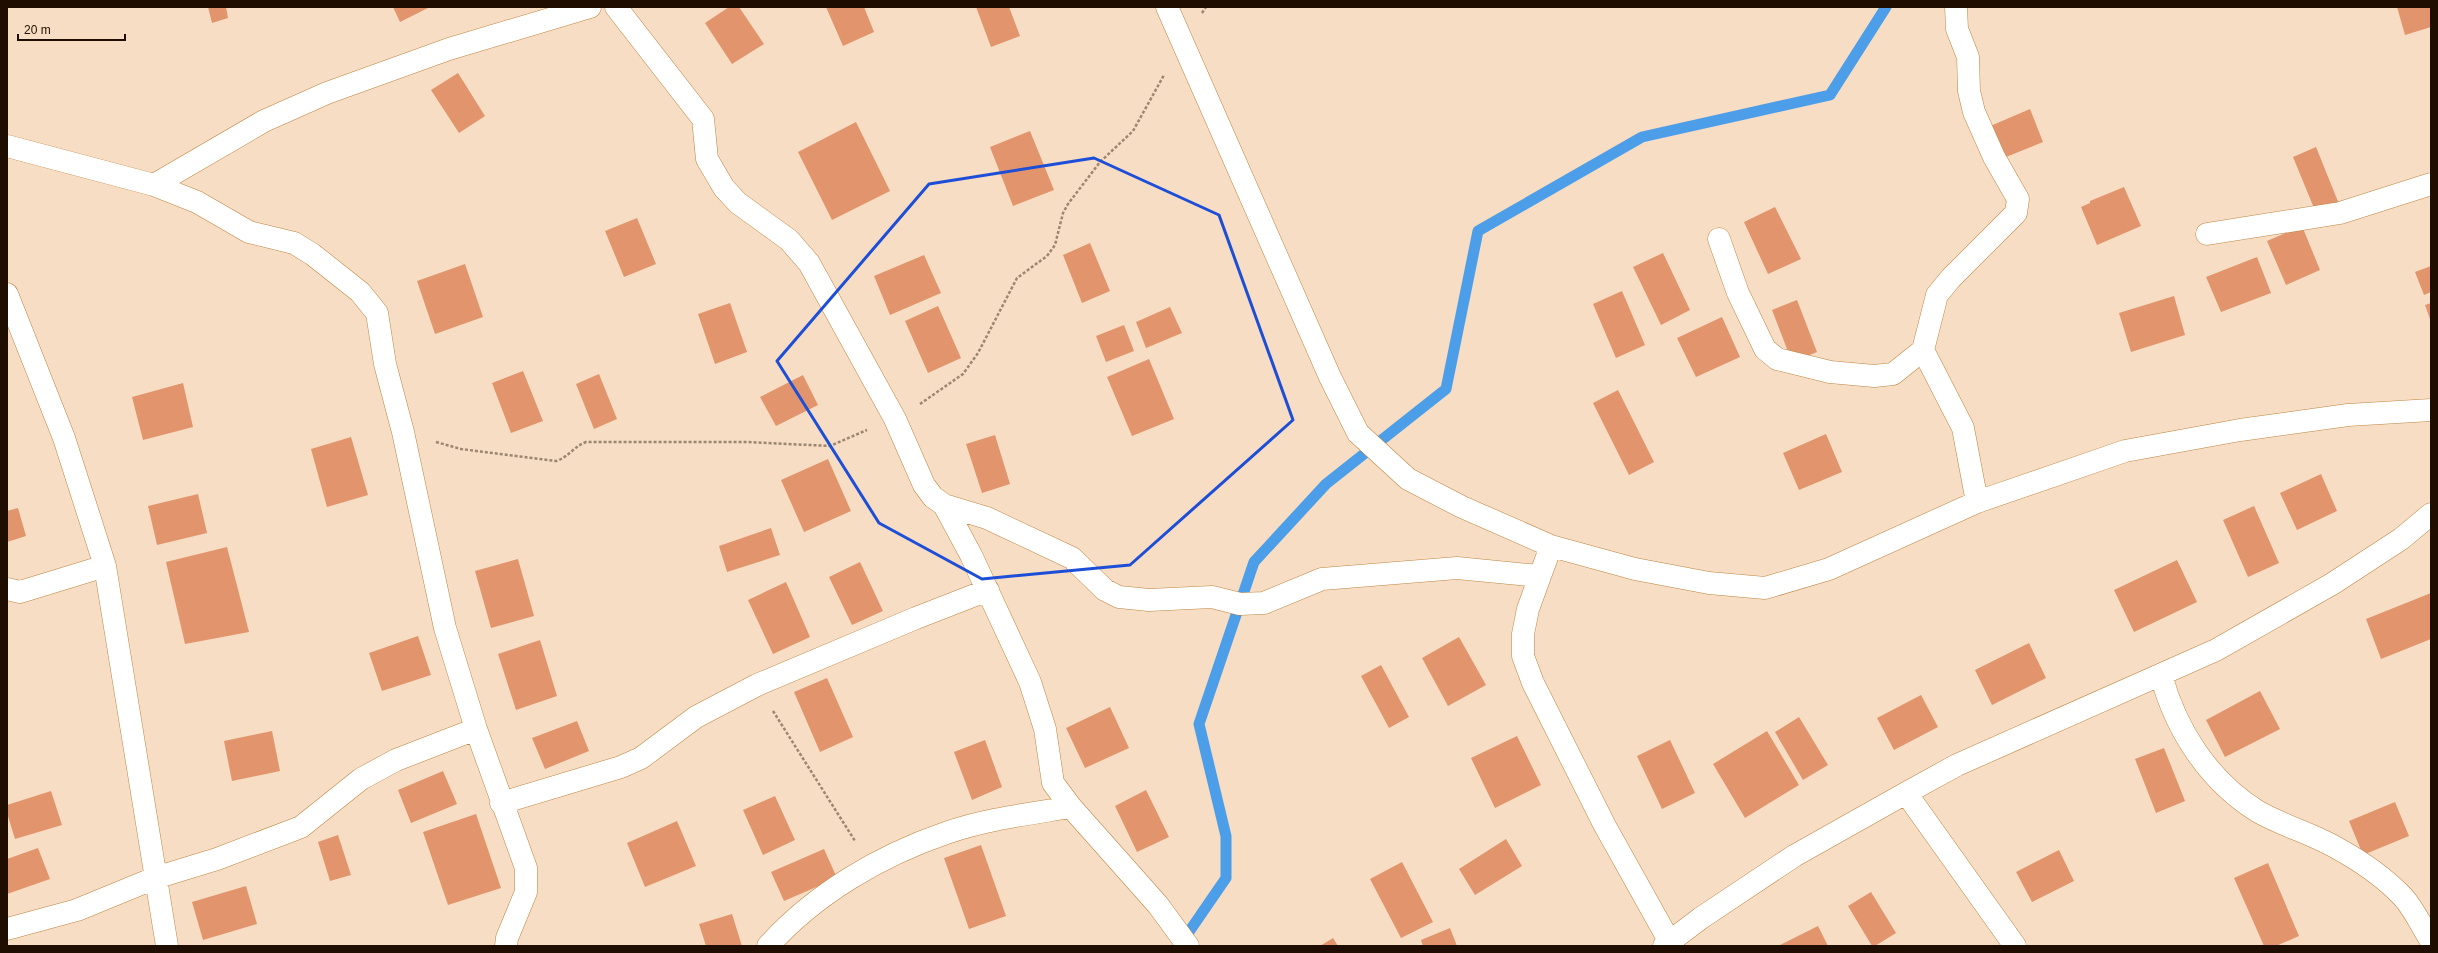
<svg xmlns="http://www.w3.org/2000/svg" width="2438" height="953" viewBox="0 0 2438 953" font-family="Helvetica,sans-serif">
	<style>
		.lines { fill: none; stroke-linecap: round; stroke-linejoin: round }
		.stream { stroke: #4d9ee8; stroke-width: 11 }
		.building { fill: #e2956c }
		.minor-casing { stroke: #be8642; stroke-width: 23 }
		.path { stroke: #9c8671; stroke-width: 2.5; stroke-dasharray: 3 2; stroke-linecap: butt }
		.minor { stroke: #fff; stroke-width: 22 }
		.marked { fill: none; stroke: #1d4ed8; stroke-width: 3; stroke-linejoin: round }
	</style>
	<rect width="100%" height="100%" fill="#f6ddc3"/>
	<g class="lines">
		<path class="stream" d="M1182,942L1226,878V836L1199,724L1254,562L1326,484L1446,389L1478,231L1642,137L1830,95L1886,7"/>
	</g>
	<path class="building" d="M208,7H226L228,18L212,23Z
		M393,7H430L400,22Z
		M729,7H739L764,44L732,64L705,23Z
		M826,7H864L874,32L843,46Z
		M976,7H1009L1020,36L991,47Z
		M2397,7H2431V27L2405,35Z
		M458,73L485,116L459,133L431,90Z
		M2030,109L2043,142L2001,159L1988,127Z
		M856,122L890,191L832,220L798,152Z
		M1030,131L1054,190L1013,206L990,147Z
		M2316,147L2339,204L2316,213L2293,157Z
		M2124,187L2141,226L2097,245L2081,207L2090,203V201Z
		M1775,207L1801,259L1768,274L1744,222Z
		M637,218L656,264L624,277L605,231Z
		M2302,226L2320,270L2286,285L2267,241Z
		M1090,243L1110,291L1082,303L1063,255Z
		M1663,253L1690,310L1661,325L1633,267Z
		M924,255L941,293L890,315L874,276Z
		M2257,257L2271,293L2221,312L2206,277Z
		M465,264L483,317L435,334L417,281Z
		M2431,266V292L2424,295L2415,272Z
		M1622,291L1645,345L1616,358L1593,304Z
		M2174,296L2185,335L2131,352L2119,313Z
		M1797,300L1817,352L1792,362L1772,310Z
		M730,303L747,352L715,364L698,314Z
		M2431,303V322L2425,305Z
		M938,306L961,358L928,373L905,321Z
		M1170,307L1182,333L1146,348L1136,322Z
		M1722,317L1740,357L1696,377L1677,338Z
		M1124,325L1134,351L1106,362L1096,336Z
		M1149,359L1174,419L1132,436L1107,377Z
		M523,371L543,421L511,433L492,383Z
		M599,374L617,419L594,429L576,384Z
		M803,375L818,405L776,426L760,397Z
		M183,383L193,427L143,440L132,397Z
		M1618,390L1654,462L1629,475L1593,403Z
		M1826,434L1842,472L1799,490L1783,453Z
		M995,435L1010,484L982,493L966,444Z
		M351,437L368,495L327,507L311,449Z
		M828,459L851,511L804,532L781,480Z
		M2321,474L2337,511L2297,530L2280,493Z
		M198,494L207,533L157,545L148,506Z
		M2254,506L2279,563L2248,577L2223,520Z
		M18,508L26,536L7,542V511Z
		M771,528L780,555L727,572L719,546Z
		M227,547L249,632L185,644L166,562Z
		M518,559L534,616L491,628L475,571Z
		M2177,560L2197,602L2134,632L2114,590Z
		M860,562L883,611L852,625L829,577Z
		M786,582L810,637L773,654L748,600Z
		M2431,593V639L2381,659L2366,619Z
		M418,636L431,675L382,691L369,653Z
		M1459,637L1486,685L1448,706L1422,658Z
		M540,640L557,696L516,710L498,654Z
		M2029,643L2046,678L1992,705L1975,670Z
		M1381,665L1409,717L1389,728L1361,676Z
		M827,678L853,737L820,752L794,692Z
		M2260,691L2280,729L2225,757L2206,720Z
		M1921,695L1938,727L1894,750L1877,718Z
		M1110,707L1129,748L1085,768L1066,728Z
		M1799,717L1828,765L1803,780L1775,732Z
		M577,721L589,751L545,769L532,738Z
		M272,731L280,771L232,781L224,741Z
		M1767,731L1799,785L1745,818L1713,764Z
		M1517,736L1541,785L1495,808L1471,758Z
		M985,740L1002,787L972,800L954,752Z
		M1670,740L1695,793L1662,809L1637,756Z
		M2164,748L2185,801L2156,813L2135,759Z
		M443,771L457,804L411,823L398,790Z
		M1146,790L1169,837L1137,852L1115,806Z
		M51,791L62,825L15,839L7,813V805Z
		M775,796L795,840L763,855L743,810Z
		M2395,802L2409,836L2363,855L2349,821Z
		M476,814L501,888L448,905L423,832Z
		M677,821L696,866L645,887L627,843Z
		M338,835L351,875L330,881L318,842Z
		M1506,839L1522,866L1475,895L1459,869Z
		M981,845L1006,916L969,929L944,858Z
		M38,848L50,879L7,894V859Z
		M824,849L837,878L784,901L771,872Z
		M2059,850L2074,881L2032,902L2016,872Z
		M1402,862L1433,922L1401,938L1370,879Z
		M2268,863L2299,936L2276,946H2264L2234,878Z
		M246,886L257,924L203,940L192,902Z
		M1871,892L1896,933L1875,946H1872L1848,906Z
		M732,914L742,946H706L699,924Z
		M1818,926L1828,946H1778Z
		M1450,928L1457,946H1423L1421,940Z
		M1333,938L1338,946H1320Z"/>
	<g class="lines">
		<g class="minor-casing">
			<path id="minor" d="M616,7L703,119L707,159L724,188L738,203L789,240L809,263L895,419L924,485L933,497L944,505L987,518L1072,558L1105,590L1119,597L1149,600L1212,597L1240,604L1264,603L1322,579L1457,568L1539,576
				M1167,7L1330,377L1358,433L1408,479L1462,507L1551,546L1635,569L1709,583L1765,588L1829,569L1977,502L2125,451L2240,430L2348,415L2431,410
				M1956,7L1957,29L1968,57L1969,91L1974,112L1994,157L2018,199L2016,213L1951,278L1937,295L1923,350L1963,428L1977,502
				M7,146L154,185L197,202L249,232L294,243L312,254L360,292L377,313L385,364L403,432L445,628L476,729L526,868V892L507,938L506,946
				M154,185L264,121L327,93L449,49L590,7
				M2207,234L2340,213L2431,184
				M1719,239L1738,293L1765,349L1777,359L1830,372L1874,376L1893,374L1923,350
				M7,294L64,438L105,566L167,946
				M944,505L971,555L1030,682L1045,729L1053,783L1071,807L1158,905L1188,946
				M1551,546L1528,609L1523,634V656L1533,683L1605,826L1672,946
				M7,589L20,592L105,566
				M2161,675C2176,730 2208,780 2257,811C2281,825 2310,833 2335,847C2359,860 2384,877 2403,897C2414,909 2422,927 2431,941
				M1906,793L2015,946
				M501,803L621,767L641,758L696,717L757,685L916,618L988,590
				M7,929L77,910L155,878L217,859L301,827L361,779L396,760L476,729
				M768,946C815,894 879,856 946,833C986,819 1029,814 1071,807
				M1664,946L1701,918L1794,856L1906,793L1957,765L2216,650L2332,584L2401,539L2431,514"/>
		</g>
		<path class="path" d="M1202,13L1206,7
			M920,404L963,374L978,353L1017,278L1047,256L1055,245L1063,213L1068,204L1100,162L1133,131L1164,75
			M436,442L461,449L556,461C569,457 573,447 586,442H747L830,446L867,430
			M773,711L855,841"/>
		<use href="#minor" class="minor"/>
	</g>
	<path class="marked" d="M1094,158L1219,215L1293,420L1130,565L982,579L879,523L777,361L929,184Z"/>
	<rect width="2438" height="953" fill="none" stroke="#1f0e00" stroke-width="16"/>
	<path d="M18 34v6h107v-6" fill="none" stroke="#1f0e00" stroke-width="2"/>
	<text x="24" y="34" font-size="12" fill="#1f0e00" stroke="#f6ddc3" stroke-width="3" paint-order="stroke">20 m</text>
</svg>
